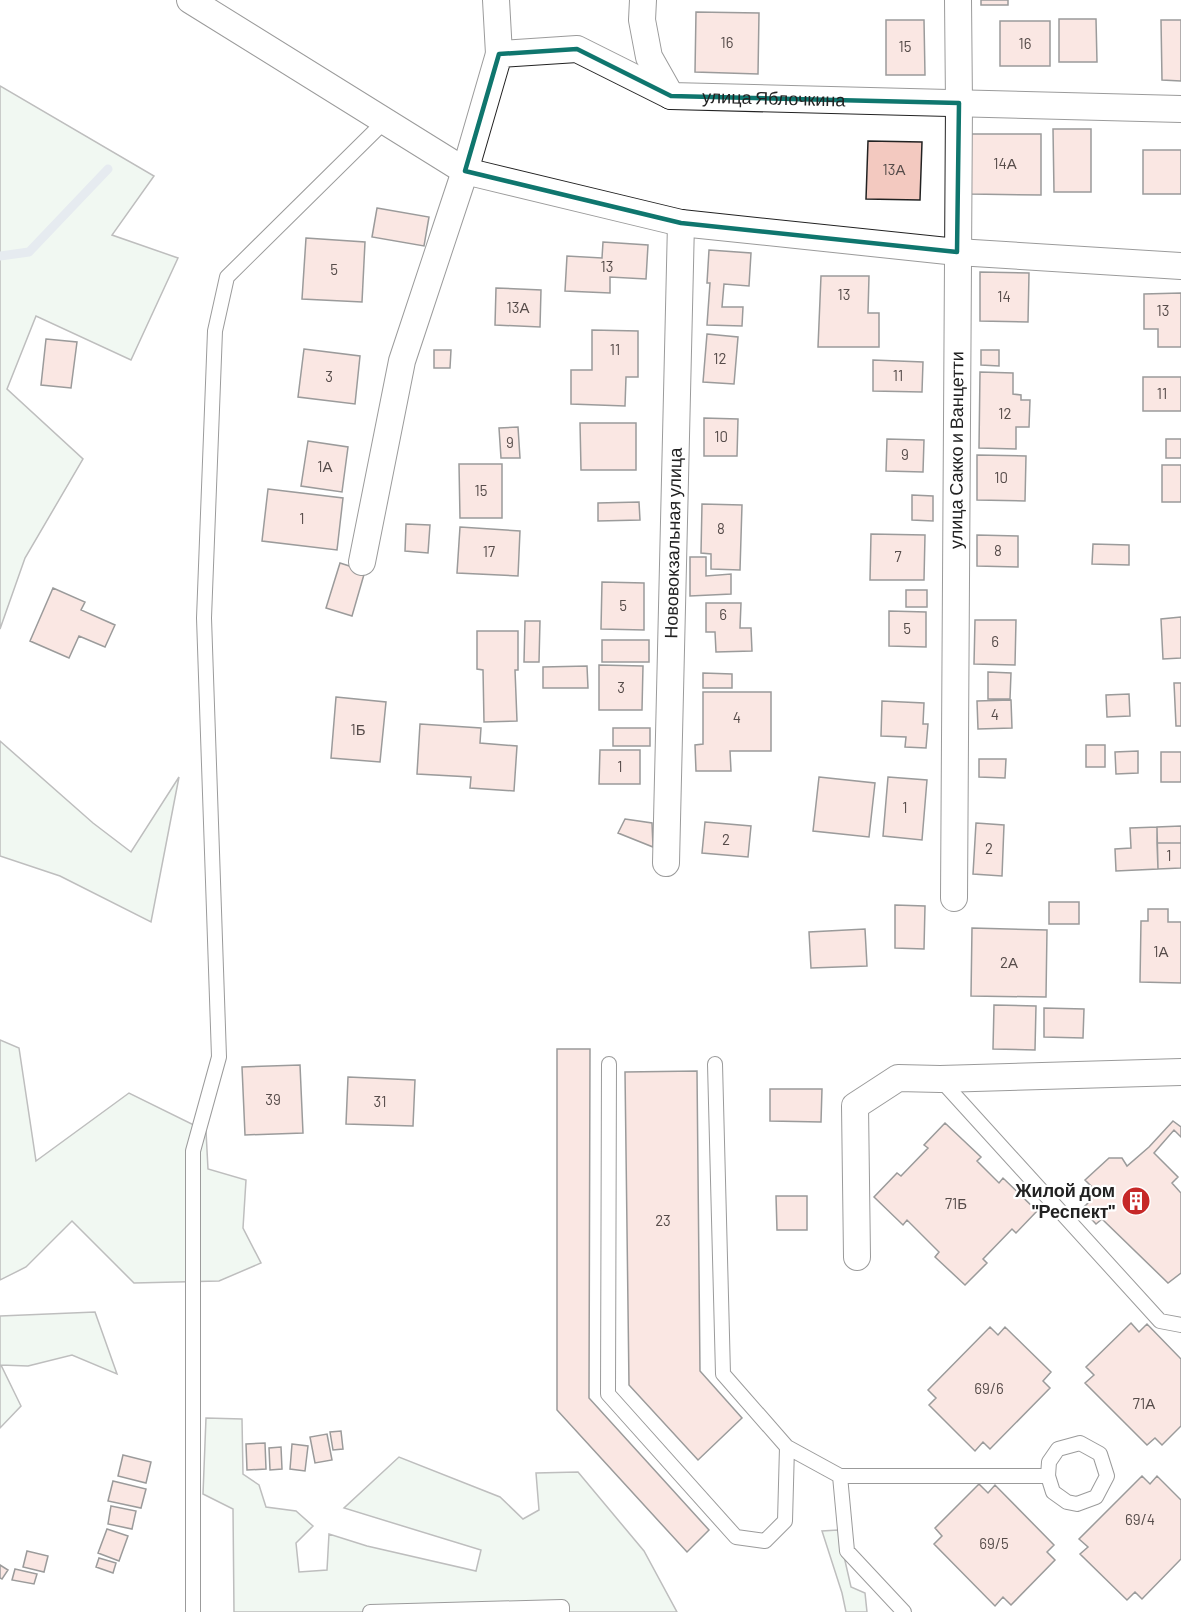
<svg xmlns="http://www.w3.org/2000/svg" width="1181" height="1612" viewBox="0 0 1181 1612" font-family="Barlow,sans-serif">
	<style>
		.green { fill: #e0efe3; stroke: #6f6f6f; stroke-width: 1.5 }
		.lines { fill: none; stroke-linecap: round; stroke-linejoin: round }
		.stream { stroke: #c7d3dd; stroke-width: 9 }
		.building { fill: #f3c9c0; stroke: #222; stroke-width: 1.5 }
		.service-casing { stroke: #222; stroke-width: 16 }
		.minor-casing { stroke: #222; stroke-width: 28 }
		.service { stroke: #fff; stroke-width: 14 }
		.minor { stroke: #fff; stroke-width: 26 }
		.marked { fill: none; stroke: #0f766e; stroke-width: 4.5; stroke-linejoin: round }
		.labels { text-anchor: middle; stroke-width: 4.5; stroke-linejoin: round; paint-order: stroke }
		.number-label { font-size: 15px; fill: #564c4a }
		.street-label { font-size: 18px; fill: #222; stroke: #fff }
		.poi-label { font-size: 18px; font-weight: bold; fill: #222; stroke: #fff; text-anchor: end }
	</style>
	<rect width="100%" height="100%" fill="#fff"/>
	<path class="green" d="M0,86L154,176L112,235L178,258L131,360L36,316L7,389L83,459L25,558L0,629Z
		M0,741L93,823L131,852L179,777L151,922L60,876L0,856Z
		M0,1040L19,1048L36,1161L129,1093L206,1131L208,1169L246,1180L243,1228L261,1263L219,1281L134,1283L72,1221L26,1267L0,1280Z
		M95,1312L117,1374L72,1355L28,1366L1,1365L21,1406L0,1428V1316Z
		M206,1418L242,1419L243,1474L259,1485L266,1507L296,1511L313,1526L296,1543L299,1572L327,1570L329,1534L367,1546L476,1571L481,1550L344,1508L399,1457L500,1497L523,1519L539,1510L536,1473L578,1472L644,1551L677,1612H234L233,1509L203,1494Z
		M838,1530L851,1587L865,1593L867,1612H846L842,1593L822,1531Z"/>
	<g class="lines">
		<path class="stream" d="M0,256L29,252L108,169"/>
	</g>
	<path class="building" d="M981,0H1008V5H981Z
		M696,12L759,13L758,74L695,72Z
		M1059,19H1096L1097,62H1059Z
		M886,20H924L925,75H886Z
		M1161,20H1181V81L1162,80Z
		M1000,21H1050V66H1000Z
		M1053,129H1091V192H1054Z
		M969,134H1041V195L970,194Z
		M868,141L922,142L920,200L866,199Z
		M1143,150H1181V194H1143Z
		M377,208L429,217L424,246L372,237Z
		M306,238L365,242L362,302L302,299Z
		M603,242L648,245L646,279L610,277V293L565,291L567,256L602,258Z
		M709,250L751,253L749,286L724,284L722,307H743L742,326L707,325L710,283H707Z
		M980,272L1029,273L1028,322L980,321Z
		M821,276H869L868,313H879V347H818Z
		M496,288L541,290L540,327L495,325Z
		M1181,293V347H1158V329H1144V294Z
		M592,330L638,331V377H626L625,406L571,404V370H592Z
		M707,334L738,337L734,384L703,382Z
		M46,339L77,342L71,388L41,385Z
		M304,349L360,356L355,404L298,397Z
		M434,350H451L450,368H434Z
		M981,350H999V366L981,365Z
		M873,360L923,362L922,392L873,391Z
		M980,372L1013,373V394L1021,395V400H1030L1029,427H1016V449L979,448Z
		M1143,377H1181V411H1143Z
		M704,418L738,419L737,456H704Z
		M580,423H636V470H581Z
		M518,427L520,458H501L499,428Z
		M887,439L924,440L923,472L886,471Z
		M1166,439H1181V458H1166Z
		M308,441L348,447L342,492L301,486Z
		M977,455L1026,456L1025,501L977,500Z
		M459,464H502V518H460Z
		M1162,465H1181V502H1162Z
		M268,489L343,498L337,550L262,541Z
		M912,495L933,496V521L912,520Z
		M639,502L640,520L598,521V503Z
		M702,504L742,505L740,570L711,569V554L701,553Z
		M406,524L430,525L428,553L405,551Z
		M460,527L520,531L518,576L457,573Z
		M871,534L925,535L924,580H870Z
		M977,535L1018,536V567L977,566Z
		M1093,544L1129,545V565L1092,564Z
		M690,557H706V576L731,574V594L690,596Z
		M340,563L365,571L352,616L326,608Z
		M602,582L644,583V630L601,629Z
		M53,588L85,602L81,610L115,625L105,647L79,636L69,658L30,641Z
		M906,590H927V607H906Z
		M706,603H741L740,628H751L752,651L716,652L715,632H706Z
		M889,611L926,612V647L889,646Z
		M1181,617V658L1163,659L1161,619Z
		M975,620H1016L1015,665L974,664Z
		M525,621H540L539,662H524Z
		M477,631H518V670H515L517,721L484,722L483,670L477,669Z
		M602,640H649V662H602Z
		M599,665L643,666L642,710H599Z
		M587,666L588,688H543V667Z
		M988,672L1011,673L1010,699H988Z
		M703,673L732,674V688H703Z
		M1174,683H1181V726H1176Z
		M703,692H771V751H730L731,771H696L695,745L703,744Z
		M1129,694L1130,716L1107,717L1106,695Z
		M336,697L386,702L380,762L331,758Z
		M1011,700L1012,728L978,729L977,701Z
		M882,701L924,703L923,724H928L926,748L905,747L906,737L881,736Z
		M420,724L481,728L480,743L517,746L514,791L470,788L471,777L417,774Z
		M613,728H650V746H613Z
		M1086,745H1105V767H1086Z
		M600,750H640V784H599Z
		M1138,751V773L1116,774L1115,752Z
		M1161,752H1181V782H1161Z
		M979,759H1006L1005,778L979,777Z
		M819,777L875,783L869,837L813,831Z
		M888,777L927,780L922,840L883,836Z
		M625,819L652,823L653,847L618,833Z
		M705,822L751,826L748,857L702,853Z
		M976,823L1004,825L1002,876L973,874Z
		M1181,826V843H1157V827Z
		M1157,827L1158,869L1116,871L1115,849L1131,848L1130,828Z
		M1157,843H1181V868L1158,869Z
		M1049,902H1079V924H1049Z
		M895,905L925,906L924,949L895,948Z
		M1148,909H1168V922H1181V983L1140,982L1141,921H1148Z
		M972,928L1047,930L1046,997L971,996Z
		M865,929L867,966L811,968L809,932Z
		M994,1005L1036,1006L1035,1050L993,1049Z
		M1044,1008L1084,1009L1083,1038L1044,1037Z
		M557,1049H590L589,1398L709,1530L687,1552L557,1410Z
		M300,1065L303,1133L245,1135L242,1067Z
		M697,1071L700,1371L742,1418L698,1460L629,1385L625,1072Z
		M348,1077L415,1080L413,1126L346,1124Z
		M770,1089H822L821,1122L770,1121Z
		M1173,1121L1181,1127V1137L1174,1130L1154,1153L1178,1177L1172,1183L1181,1193V1273L1168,1283L1102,1219L1096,1224L1082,1209L1098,1193L1085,1180L1109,1158H1122L1127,1166L1149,1147Z
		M945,1123L981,1157L977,1161L999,1183L1003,1178L1037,1211L1016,1233L1012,1229L983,1259L987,1263L965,1285L935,1257L939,1252L907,1220L903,1225L874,1197L897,1173L901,1176L928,1148L924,1145Z
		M776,1196H807V1230H777Z
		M1131,1323L1139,1332L1147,1324L1181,1359V1426L1162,1445L1155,1438L1147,1445L1085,1383L1094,1375L1086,1367Z
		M990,1327L998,1335L1005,1327L1051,1372L1043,1381L1050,1388L990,1449L983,1442L975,1451L929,1405L936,1398L928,1390Z
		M341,1431L343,1449L333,1450L330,1432Z
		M327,1434L332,1460L315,1463L310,1437Z
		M265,1443L266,1469L247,1470L246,1444Z
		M292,1444L308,1446L305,1471L290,1469Z
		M281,1447L282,1469L270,1470L269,1448Z
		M123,1455L151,1462L146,1483L118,1476Z
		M1142,1476L1150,1484L1157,1476L1181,1500V1559L1142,1599L1135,1592L1127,1600L1080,1554L1088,1547L1079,1539Z
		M113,1481L146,1489L141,1508L108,1501Z
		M979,1484L988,1493L995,1485L1054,1545L1047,1552L1055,1560L1011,1605L1003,1597L995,1606L934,1544L942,1536L935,1528Z
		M111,1506L136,1511L132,1529L108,1524Z
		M107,1529L128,1536L119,1561L98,1553Z
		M27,1551L48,1556L44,1572L23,1567Z
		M99,1558L116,1563L113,1573L96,1567Z
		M0,1565L8,1570L2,1579L0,1578Z
		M15,1569L37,1574L34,1584L12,1580Z"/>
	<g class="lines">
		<g class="service-casing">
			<path id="service" d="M609,1064L608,1394L736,1537L765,1541L785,1521L787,1447
				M715,1064L723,1374L787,1447L840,1476L847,1551L904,1612
				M940,1079L1160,1321L1181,1325
				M1080,1443L1100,1454L1107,1476L1096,1497L1077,1504L1067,1502L1053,1492L1048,1476L1049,1462L1058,1449Z
				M840,1476H1048
				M193,1612V1151L219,1057L204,618L215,331L227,277L385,121
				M370,1612L562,1607V1612"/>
		</g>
		<g class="minor-casing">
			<g id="minor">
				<path d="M190,0L465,171L681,223L957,252L1181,266"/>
				<path d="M496,0L499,54"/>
				<path d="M643,0L642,20L649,57L671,96"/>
				<path id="s1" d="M362,562L402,361L465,171L499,54L577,49L671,96L1181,109"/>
				<path id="s2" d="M666,863L681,223"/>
				<path id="s3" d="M954,898L959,103L958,0"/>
				<path d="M857,1257L855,1106L898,1078L940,1079L1181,1072"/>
			</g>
		</g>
		<use href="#service" class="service"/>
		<use href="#minor" class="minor"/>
	</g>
	<path d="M0 0H1181V1612H0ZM577,49L671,96L959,103L957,252L681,223L465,171L499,54Z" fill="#fff" fill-opacity=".55" fill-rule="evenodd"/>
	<path class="marked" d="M577,49L671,96L959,103L957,252L681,223L465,171L499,54Z"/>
	<defs>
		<g id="building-disc" transform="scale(1.5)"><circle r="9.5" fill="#c62828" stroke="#fff"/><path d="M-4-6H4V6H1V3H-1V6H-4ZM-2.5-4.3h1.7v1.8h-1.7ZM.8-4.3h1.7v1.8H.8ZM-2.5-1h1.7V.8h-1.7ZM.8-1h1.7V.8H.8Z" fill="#fff"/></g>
	</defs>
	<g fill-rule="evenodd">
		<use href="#building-disc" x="1136" y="1201"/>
	</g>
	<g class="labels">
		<g class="number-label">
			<text x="727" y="48">16</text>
			<text x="1025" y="49">16</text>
			<text x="905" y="52">15</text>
			<text x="1005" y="169">14А</text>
			<text x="894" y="175">13А</text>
			<text x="607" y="272">13</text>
			<text x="334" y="275">5</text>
			<text x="844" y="300">13</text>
			<text x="1004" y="302">14</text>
			<text x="518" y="313">13А</text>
			<text x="1163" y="316">13</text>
			<text x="615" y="355">11</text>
			<text x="720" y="364">12</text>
			<text x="898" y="381">11</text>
			<text x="329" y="382">3</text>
			<text x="1162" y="399">11</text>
			<text x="1005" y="419">12</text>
			<text x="721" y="442">10</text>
			<text x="510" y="448">9</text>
			<text x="905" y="460">9</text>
			<text x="325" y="472">1А</text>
			<text x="1001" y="483">10</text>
			<text x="481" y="496">15</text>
			<text x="302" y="524">1</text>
			<text x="721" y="534">8</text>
			<text x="998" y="556">8</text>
			<text x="489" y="557">17</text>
			<text x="898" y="562">7</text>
			<text x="623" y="611">5</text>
			<text x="723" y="620">6</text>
			<text x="907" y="634">5</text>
			<text x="995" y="647">6</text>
			<text x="621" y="693">3</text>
			<text x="995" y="720">4</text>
			<text x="737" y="723">4</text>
			<text x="358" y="735">1Б</text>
			<text x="620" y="772">1</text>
			<text x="905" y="813">1</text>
			<text x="726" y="845">2</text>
			<text x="989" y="854">2</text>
			<text x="1169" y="861">1</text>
			<text x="1161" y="957">1А</text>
			<text x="1009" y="968">2А</text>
			<text x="273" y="1105">39</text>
			<text x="380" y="1107">31</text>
			<text x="956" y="1209">71Б</text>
			<text x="663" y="1226">23</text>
			<text x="989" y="1394">69/6</text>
			<text x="1144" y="1409">71А</text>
			<text x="1140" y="1525">69/4</text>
			<text x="994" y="1549">69/5</text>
		</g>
		<g class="street-label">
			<text dy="6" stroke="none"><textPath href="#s1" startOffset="813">улица Яблочкина</textPath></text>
			<text dy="6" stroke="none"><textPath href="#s3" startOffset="448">улица Сакко и Ванцетти</textPath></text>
			<text dy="6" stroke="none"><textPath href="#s2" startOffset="320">Нововокзальная улица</textPath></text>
		</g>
		<g class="poi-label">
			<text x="1115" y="1197">Жилой дом<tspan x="1115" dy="21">"Респект"</tspan></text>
		</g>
	</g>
</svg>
